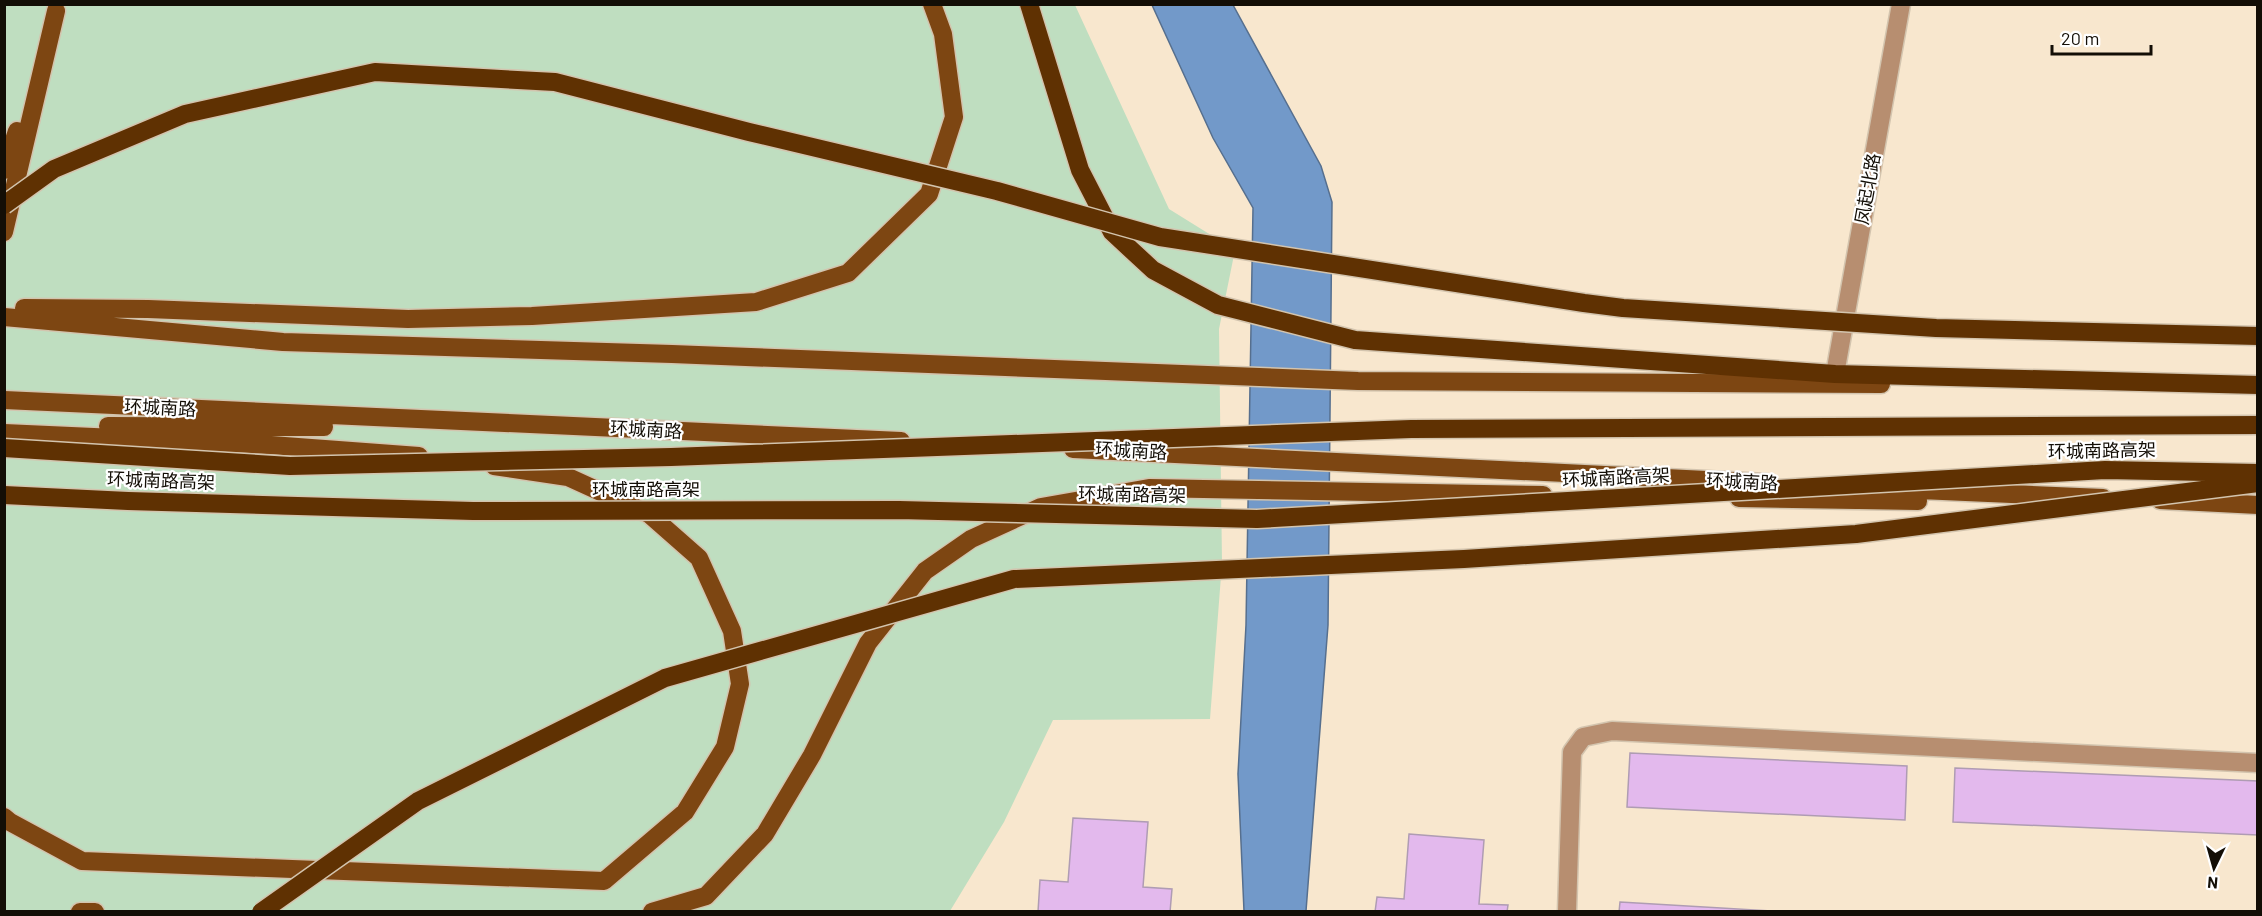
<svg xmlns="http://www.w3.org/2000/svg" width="2262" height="916" viewBox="0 0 2262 916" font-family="Barlow,'Noto Sans SC',sans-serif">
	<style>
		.green { fill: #bfdec0 }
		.water { fill: #7299c9; stroke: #566f8e; stroke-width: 1.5 }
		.building { fill: #e3b9ed; stroke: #af9cb3; stroke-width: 1.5 }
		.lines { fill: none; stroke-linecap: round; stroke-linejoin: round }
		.minor-casing { stroke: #d3c4ae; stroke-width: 21 }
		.major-casing { stroke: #d3c4ae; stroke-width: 21 }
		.highway-casing { stroke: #d3c4ae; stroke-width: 21 }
		.minor { stroke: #b78e70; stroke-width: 18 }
		.major { stroke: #7d4612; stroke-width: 18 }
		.highway { stroke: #5f3102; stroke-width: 18 }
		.highway-bridge-casing { stroke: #d3c4ae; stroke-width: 21; stroke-linecap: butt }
		.highway-bridge { stroke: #5f3102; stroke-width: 18 }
		.labels { text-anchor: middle; stroke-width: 4.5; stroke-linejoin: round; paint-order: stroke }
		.street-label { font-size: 18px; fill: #130e06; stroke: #fff }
	</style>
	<rect width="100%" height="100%" fill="#f8e7ce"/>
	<path class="green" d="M5,5H1075L1169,209L1235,250L1219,329L1222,563L1210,719L1053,720L1004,822L950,911L5,912Z"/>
	<path class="water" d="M1152,5H1233L1321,166L1332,202L1328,625L1306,911H1244L1238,774L1246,625L1253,208L1213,138Z"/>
	<path class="building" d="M1630,753L1907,766L1905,820L1627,807Z
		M1955,768L2258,781V835L1953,822Z
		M1073,818L1148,822L1143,887L1172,889L1170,912H1038L1040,880L1068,882Z
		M1409,834L1484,840L1479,904L1508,905L1507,912H1375L1377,897L1404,899Z
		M1620,902L1790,912H1619Z"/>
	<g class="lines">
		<g class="minor-casing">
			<path id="minor" d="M1835,374L1901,4
				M1567,912L1572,752L1583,737L1612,731L2258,763"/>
		</g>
		<g class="major-casing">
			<path id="major" d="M4,170L17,131
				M4,232L56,11
				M24,308L148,309L408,319L532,316L756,302L848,273L929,194L954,117L943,34L932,4
				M4,317L283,342L672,354L1358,381L1881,384
				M4,400L901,441
				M108,426L324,427
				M4,433L271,445L419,456
				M1073,449L1767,483
				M1897,489L2103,498
				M1739,498L1918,501
				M2160,500L2258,505
				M4,817L10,822L82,861L604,881L685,812L725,747L740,684L732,631L699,558L649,514L568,477L494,466
				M80,912H95
				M652,912L706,896L765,834L812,755L868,643L925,571L971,539L1041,507L1149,488L1543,495"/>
		</g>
		<g class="highway-casing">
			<path id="highway" d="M1029,4L1080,170L1112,232L1153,270L1218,305L1355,340L1835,374L2258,385"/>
		</g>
		<use href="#minor" class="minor"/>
		<use href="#major" class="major"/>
		<use href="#highway" class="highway"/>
		<g class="highway-bridge-casing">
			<path id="highway-bridge" d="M4,205L54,169L185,114L375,72L555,82L749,132L997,191L1160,237L1584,303L1623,308L1936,328L2258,336
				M4,448L290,466L671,457L1411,429L2258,425
				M4,495L128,501L473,511L899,510L1257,519L2105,470L2258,473
				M261,912L418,801L665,678L1014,579L1464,559L1856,534L2258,483"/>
		</g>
		<use href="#highway-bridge" class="highway-bridge"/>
	</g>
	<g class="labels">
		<g class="street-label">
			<text transform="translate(1868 189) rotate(-80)" y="6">凤起北路</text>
			<text transform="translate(160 408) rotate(3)" y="6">环城南路</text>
			<text transform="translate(646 430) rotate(3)" y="6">环城南路</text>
			<text transform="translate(1131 451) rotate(3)" y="6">环城南路</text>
			<text transform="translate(2102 451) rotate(-1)" y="6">环城南路高架</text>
			<text transform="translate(1616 478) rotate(-3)" y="6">环城南路高架</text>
			<text transform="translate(161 481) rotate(2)" y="6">环城南路高架</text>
			<text transform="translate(1742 482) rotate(3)" y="6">环城南路</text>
			<text x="646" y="496">环城南路高架</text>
			<text transform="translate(1132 495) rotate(1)" y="6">环城南路高架</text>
		</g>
	</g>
	<rect width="2262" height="916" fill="none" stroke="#130e06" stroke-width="12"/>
	<g transform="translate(2214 868) rotate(185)" stroke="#ffffff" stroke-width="4.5" paint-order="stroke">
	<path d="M0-4.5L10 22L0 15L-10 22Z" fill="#130e06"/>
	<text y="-9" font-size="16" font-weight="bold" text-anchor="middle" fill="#130e06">N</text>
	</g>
	<path d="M2052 45v9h99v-9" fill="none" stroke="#130e06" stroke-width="3"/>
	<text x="2061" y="45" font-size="18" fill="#130e06" stroke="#ffffff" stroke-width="4.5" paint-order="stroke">20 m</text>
</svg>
